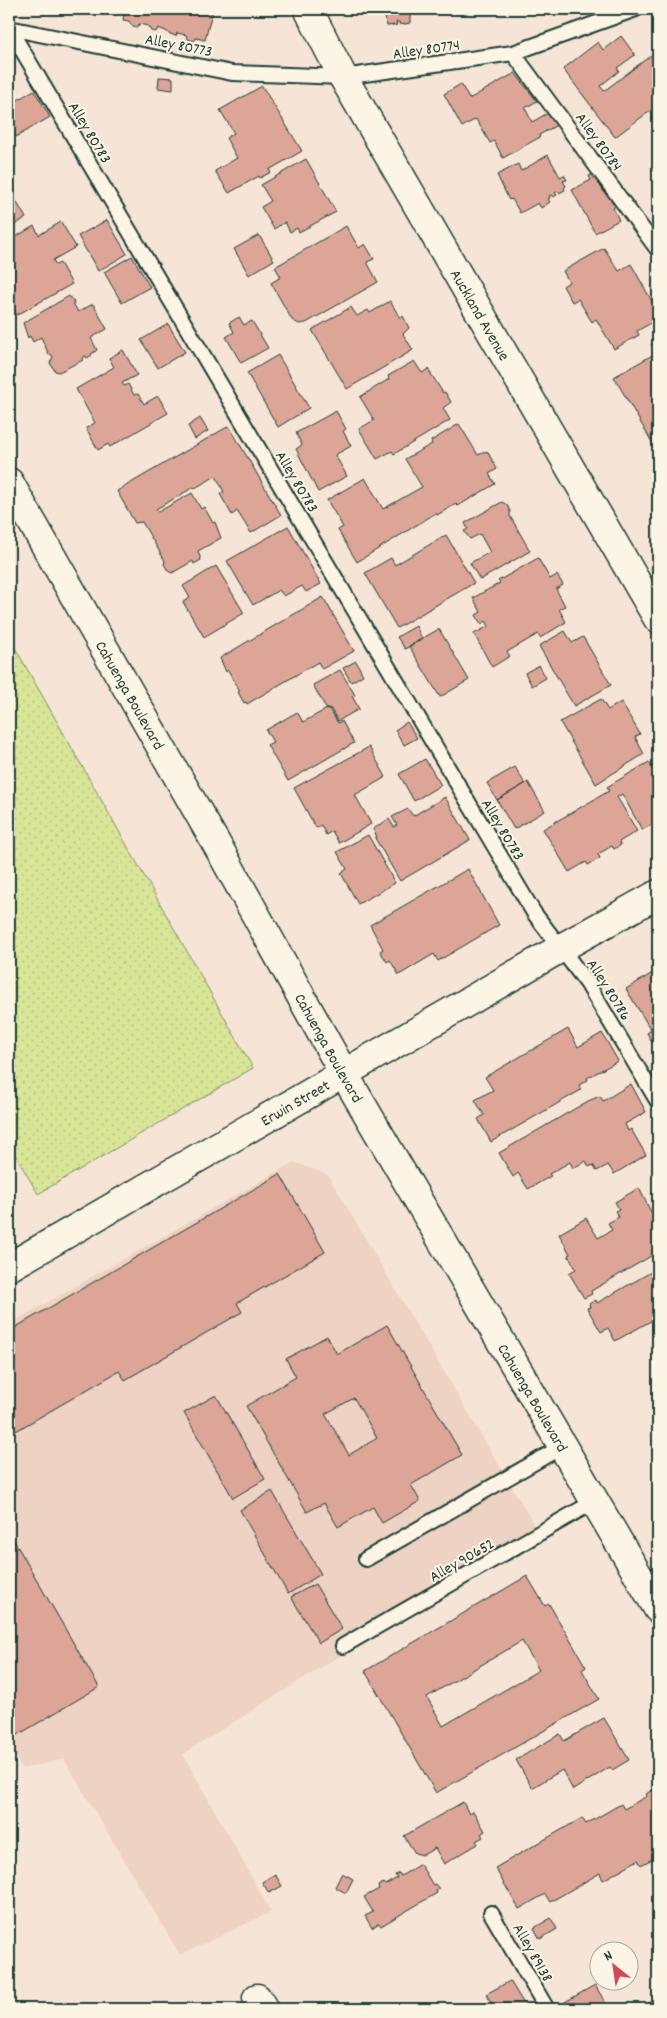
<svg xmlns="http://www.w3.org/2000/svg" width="667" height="2018" viewBox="0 0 667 2018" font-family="Dekko,sans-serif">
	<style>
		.built { fill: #eed2c3 }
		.grass { fill: url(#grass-dots); stroke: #7c9166 }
		.building { fill: #dda598; stroke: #1f3d34; fill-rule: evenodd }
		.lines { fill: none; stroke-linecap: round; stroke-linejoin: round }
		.service-casing { stroke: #1f3d34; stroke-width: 18 }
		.minor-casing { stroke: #1f3d34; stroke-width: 31 }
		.secondary-casing { stroke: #1f3d34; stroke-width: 31 }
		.service { stroke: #fcf5e5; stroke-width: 14 }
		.minor { stroke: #fcf5e5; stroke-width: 28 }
		.secondary { stroke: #fcf5e5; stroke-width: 28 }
		.labels { text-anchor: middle; stroke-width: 4; stroke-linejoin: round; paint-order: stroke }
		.street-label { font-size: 16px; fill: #1f3d34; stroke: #fcf5e5 }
	</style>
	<defs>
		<pattern id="grass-dots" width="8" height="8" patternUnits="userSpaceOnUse" patternTransform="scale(1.25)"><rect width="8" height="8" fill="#d9e597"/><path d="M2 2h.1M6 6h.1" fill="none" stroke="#bac583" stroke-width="1.8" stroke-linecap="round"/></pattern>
	</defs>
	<rect width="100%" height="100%" fill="#f6e5d6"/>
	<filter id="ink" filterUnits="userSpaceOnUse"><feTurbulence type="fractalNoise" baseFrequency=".02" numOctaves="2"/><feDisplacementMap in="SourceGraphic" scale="10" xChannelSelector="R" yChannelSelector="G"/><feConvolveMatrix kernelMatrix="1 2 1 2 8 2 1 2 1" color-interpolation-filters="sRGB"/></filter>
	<g filter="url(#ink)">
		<path class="built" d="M294,1162L328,1175L542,1538L333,1660L183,1754L271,1912L180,1955L64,1759L22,1769L9,1746V1324Z"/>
		<path class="grass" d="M9,637L253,1068L38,1194L9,1144Z"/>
		<path class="building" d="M125,9H213L205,40L196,38L194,41L188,39L186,35L177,33L176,36L170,34L166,31L158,28L156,32L151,31L148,26L139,24L137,28L133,27L129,21L123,20Z
			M383,9H410V23L400,25L399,22H396L397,25L387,26Z
			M621,36L635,55L617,68L619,71L600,86L604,91L658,50V105L615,137L563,69L598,42L603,50Z
			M515,73L537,101L525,108L532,122L548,113L557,125L539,135L540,137L503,158L494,141L490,143L476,119L462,127L444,94L461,84L469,99Z
			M159,77L173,78V90L158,88Z
			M262,86L302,151L269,170L271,172L260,178L259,176L229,193L215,171L237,158L226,138L234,133L220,110Z
			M34,90L50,117L16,137L13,131L9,134V105Z
			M548,155L560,177L564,175L567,180L563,181L566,186L564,188L565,190L559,193L558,191L555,193L557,195L553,197L551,195L549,196L550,198L548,199L550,202L541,208L538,203L520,213L512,199L509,200L497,175L518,164L521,171Z
			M306,159L336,212L299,232L297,228L290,232L285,222L274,229L261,207L271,201L261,185Z
			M593,174L606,195L609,194L616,206L613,208L619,220L595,233L572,190L591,180L589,176Z
			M9,182L12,187L9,189L26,218L9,228V230Z
			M107,220L127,254L98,271L78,236Z
			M61,222L76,247L53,260L56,265L60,263L72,284L17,315L9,301V241L34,226L39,235Z
			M346,226L359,248L365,244L374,259L367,262L378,282L306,323L299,324L292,320L271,283L281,277L275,267Z
			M259,235L274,260L249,275L234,249Z
			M604,248L619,271L631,264L658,312V319L637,331L639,335L614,349L596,319L592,322L578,299L572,302L563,286L569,282L563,271Z
			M132,256L150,287L122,303L104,272Z
			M69,296L74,302L73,303L78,312L93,304L107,329L91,338L97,350L91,354L92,355L87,358L86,356L82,358L83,360L59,372L55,371L50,363L53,357L51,354L49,355L41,337L33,342L30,336L28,338L23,323Z
			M390,301L400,318L403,316L409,328L403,334L413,350L347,389L312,330L351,307L357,316L368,310L370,313Z
			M239,317L244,325L252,321L268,348L241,363L226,337L234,332L229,323Z
			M168,324L185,352L158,368L141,340Z
			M658,340V448L656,449L614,377L656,353L651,344Z
			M123,350L137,375L122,383L124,386L128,384L134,395L138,394L144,404L158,396L168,413L110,447L108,444L98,450L86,428L95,423L76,389L114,367L109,358Z
			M278,355L309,408L278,427L247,373Z
			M414,361L422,373L428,369L443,393L445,392L451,402L443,408L450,420L394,454L392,451L377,459L359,429L374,420L360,397L389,379L388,376Z
			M336,411L346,429L343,431L351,446L335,455L347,476L318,492L296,449L302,445L296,433Z
			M200,418L208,431L195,439L188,426Z
			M459,424L478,455L487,451L497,469L489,474L495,484L458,506L456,504L437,515L436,513L357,562L338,530L343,527L327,500L365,478L383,509L422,487L405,459L432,444L431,441Z
			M229,426L281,515L251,533L237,511L232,515L220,494L224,492L216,476L195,488L194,487L156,509L158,512L192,493L201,509L204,507L213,523L215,522L221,538L198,551L201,560L194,564L193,561L172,573L168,571L164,564L165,561L142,522L135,523L117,491Z
			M502,502L507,505L510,511V516L530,551L480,580L470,563L490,552L480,534L470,539L464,531L468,529L465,523Z
			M288,526L321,584L306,592L302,586L284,596L279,590L253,605L227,561Z
			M446,535L474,583L397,628L365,573L391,558L395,565Z
			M538,558L550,579L557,575L563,585L556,589L565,606L559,609L566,622L540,638L538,634L507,652L510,656L492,667L474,634L489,626L486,621L481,624L476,615L481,612L473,598L500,583L498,581Z
			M216,566L244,613L204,637L183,602L190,598L183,586Z
			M323,597L354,651L322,669L318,662L247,704L246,702L244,703L238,692L240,691L228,670L226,672L220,658Z
			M416,626L422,639L405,649L397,637Z
			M439,629L469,680L440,697L409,646Z
			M565,631L572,643L583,637L611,685L574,706L539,646Z
			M356,661L363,675L351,682L343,668Z
			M539,665L546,678L532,686L525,673Z
			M340,670L355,695L352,696L359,709L338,721L330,708L327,710L313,685Z
			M601,699L608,710L621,702L640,734L635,737L644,754L596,784L560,722Z
			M327,709H329L338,723L342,721L354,743L288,781L267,745L273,742L266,730L297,712L303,722Z
			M407,722L417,738L404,745L395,730Z
			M369,747L386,777L355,795L371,824L339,843L332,831L326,835L321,825L316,828L294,788Z
			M425,759L441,785L414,801L399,774Z
			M649,762L658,779V821L642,830L622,794L617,797L637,831L619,842L621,845L614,849L612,846L598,854L600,858L588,865L586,862L569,872L543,829L609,791L607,787Z
			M515,767L525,784L497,800L487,783Z
			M528,782L545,811L514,829L497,800Z
			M445,797L470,840L400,881L375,838L377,837L373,829L389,819L394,827L397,825L392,817L408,809L413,816Z
			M368,835L395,883L358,904L341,873L347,869L337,852Z
			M468,869L499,925L438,961L434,954L399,975L390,960L387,962L380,951L383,949L370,925Z
			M656,971L658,975V1041L653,1044L647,1033L651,1030L626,989Z
			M568,1029L578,1047L602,1033L618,1061L587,1078L588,1080L579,1085L581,1090L491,1142L478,1119L484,1115L475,1100L493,1090L485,1077Z
			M631,1084L646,1112L625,1124L628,1131L631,1129L646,1155L614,1174L608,1165L597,1171L593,1165L589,1167L586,1161L573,1168L570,1162L549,1174L551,1176L528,1189L518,1173L513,1177L499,1153L588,1101L600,1096L603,1101Z
			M280,1174L325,1252L237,1303L242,1312L125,1380L119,1371L9,1435V1331Z
			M639,1188L658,1226V1252L591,1291L592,1294L584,1298L569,1273L576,1269L568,1255L570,1254L559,1234L586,1218L598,1238L612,1230L608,1223L619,1217L615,1211L619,1209L615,1202Z
			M658,1268V1317L615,1341L608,1328L601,1332L587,1308L590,1307L589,1304L596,1300L597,1303Z
			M387,1325L462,1455L411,1485L420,1501L382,1523L373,1507L338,1527L324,1503L307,1512L246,1406L296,1377L286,1359L327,1336L337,1354ZM354,1398L377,1438L349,1455L325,1414Z
			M216,1395L265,1479L233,1498L184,1413Z
			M272,1491L321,1574L288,1594L240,1510Z
			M9,1532L99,1687L11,1739L9,1735Z
			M527,1576L545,1606L549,1604L586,1667L582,1670L599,1699L436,1793L365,1671ZM522,1641L539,1670L443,1726L427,1697Z
			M315,1584L342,1629L319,1643L291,1597Z
			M604,1718L629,1760L612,1770L610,1767L573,1790L562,1770L532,1788L516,1760L560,1734L564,1741Z
			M654,1789L658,1797V1856L641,1865L638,1860L603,1880L600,1873L550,1902L545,1894L519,1909L495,1868L582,1818L586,1824L621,1804L624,1809L647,1796L646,1794Z
			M463,1802L469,1814L473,1811L485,1831L481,1834L483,1837L476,1841L478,1844L444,1864L435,1848L423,1855L415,1853L404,1836Z
			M420,1864L433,1885L435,1884L439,1889L436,1891L437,1893L381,1926L379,1923L372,1928L365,1916L373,1912L364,1897L379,1889L378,1886L383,1883L385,1885L397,1878L395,1875L399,1873L401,1876Z
			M342,1873L353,1879L346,1893L335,1887Z
			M275,1874L282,1886L269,1893L262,1882Z
			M551,1918L557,1929L540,1939L534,1928Z
			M510,1981L527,2009H501L493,2005L489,1999L486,1994Z
			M595,1985L609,2009H567L563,2003Z
			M651,2002L653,2006L658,2003V2009H639Z"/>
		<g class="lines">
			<g class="service-casing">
				<path id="service" d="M9,28L534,913L587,983L658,1102
					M9,28L232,73L343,77L513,53L636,9
					M513,53L658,250
					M366,1559L563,1446
					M343,1646L595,1501
					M491,1913L547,2009"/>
			</g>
			<g class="minor-casing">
				<g id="minor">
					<path id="s1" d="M308,9L343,77L658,619"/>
					<path id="s2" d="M9,1267L561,948L658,894"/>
					<path d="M257,1998L264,2009"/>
				</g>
			</g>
			<g class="secondary-casing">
				<g id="secondary">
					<path id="s3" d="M9,482L221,852L344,1074L658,1609"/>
				</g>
			</g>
			<use href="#service" class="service"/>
			<use href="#minor" class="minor"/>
			<use href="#secondary" class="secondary"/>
		</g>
	</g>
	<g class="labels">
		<g class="street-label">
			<text transform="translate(179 44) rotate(11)" y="6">Alley 80773</text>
			<text transform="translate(426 48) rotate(-8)" y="6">Alley 80774</text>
			<text transform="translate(91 132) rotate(59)" y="6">Alley 80783</text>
			<text transform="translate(600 141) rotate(54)" y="6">Alley 80784</text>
			<text dy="6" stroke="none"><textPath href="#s1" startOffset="351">Auckland Avenue</textPath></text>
			<text transform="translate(298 481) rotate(59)" y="6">Alley 80783</text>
			<text dy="6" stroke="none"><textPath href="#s3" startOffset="245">Cahuenga Boulevard</textPath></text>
			<text transform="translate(504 829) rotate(59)" y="6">Alley 80783</text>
			<text transform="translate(610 989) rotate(58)" y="6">Alley 80786</text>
			<text dy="6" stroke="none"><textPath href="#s3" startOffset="650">Cahuenga Boulevard</textPath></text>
			<text dy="6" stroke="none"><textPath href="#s2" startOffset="330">Erwin Street</textPath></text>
			<text dy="6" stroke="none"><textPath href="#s3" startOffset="1055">Cahuenga Boulevard</textPath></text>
			<text transform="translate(461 1559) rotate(-30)" y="6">Alley 90652</text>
			<text transform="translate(534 1952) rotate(60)" y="6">Alley 89138</text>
		</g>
	</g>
	<rect width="667" height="2018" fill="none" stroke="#fcf5e5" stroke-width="30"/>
	<rect x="15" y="15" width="637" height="1988" fill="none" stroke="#1f3d34" stroke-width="2" filter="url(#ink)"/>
	<g transform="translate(614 1966) rotate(330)"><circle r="24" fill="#fcf5e5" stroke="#a4ab9e"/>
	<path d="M0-4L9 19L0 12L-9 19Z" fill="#d1495b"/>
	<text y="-8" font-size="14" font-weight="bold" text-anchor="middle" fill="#1f3d34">N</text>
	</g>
</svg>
